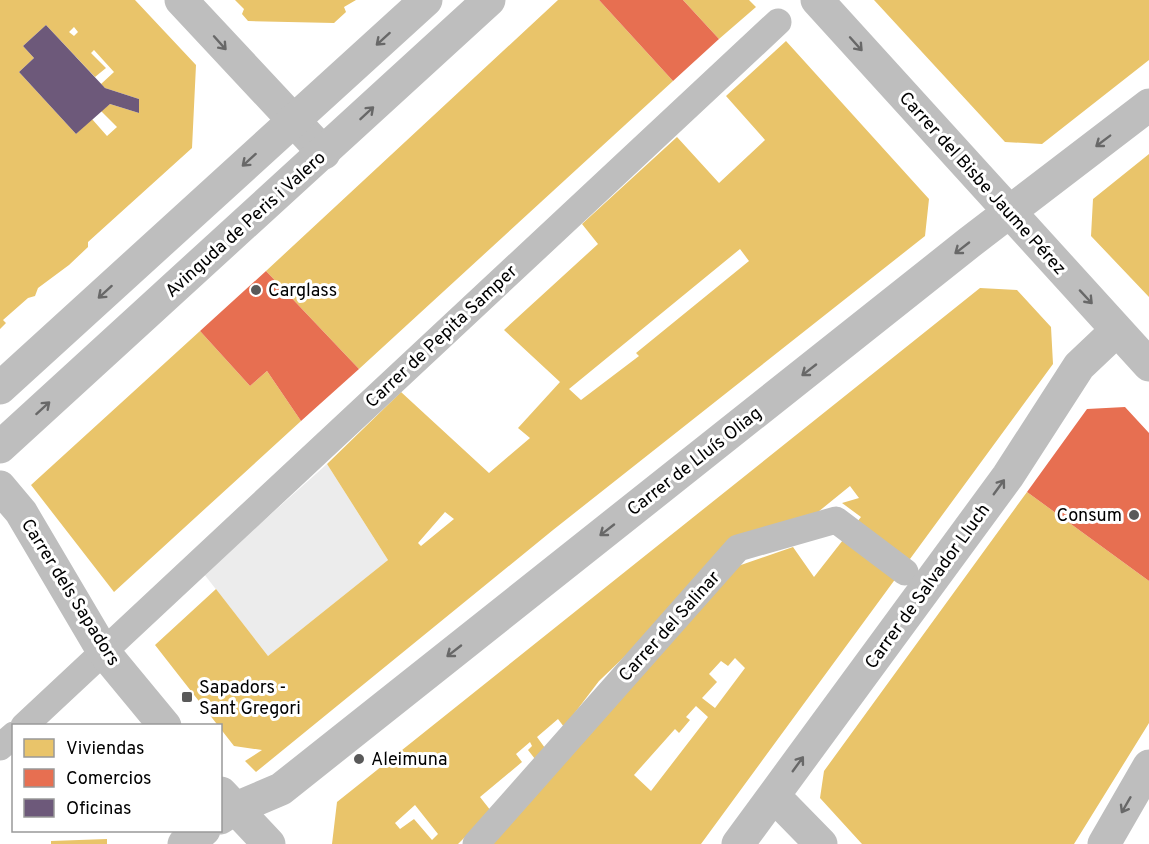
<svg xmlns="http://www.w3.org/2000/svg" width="1149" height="844" viewBox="0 0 1149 844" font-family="Overpass,sans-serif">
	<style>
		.green { fill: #ececec }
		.homes { fill: #e9c46a; fill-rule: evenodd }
		.shops { fill: #e76f51 }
		.offices { fill: #6d597a }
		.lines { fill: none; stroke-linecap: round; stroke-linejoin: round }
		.pedestrian { stroke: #bebebe; stroke-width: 27 }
		.minor { stroke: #bebebe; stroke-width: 33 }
		.primary { stroke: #bebebe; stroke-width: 33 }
		.oneway { stroke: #686868 }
		.poi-dot { fill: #595959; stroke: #fff; stroke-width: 2 }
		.labels { text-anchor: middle; stroke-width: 6; stroke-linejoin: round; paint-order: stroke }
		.street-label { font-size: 18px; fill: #000; stroke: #fff }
		.poi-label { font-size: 18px; fill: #000; stroke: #fff; text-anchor: start }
	</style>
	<rect width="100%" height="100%" fill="#fff"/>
	<path class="green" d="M327,464L388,560L268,656L204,574Z"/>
	<path class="homes" d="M0,0H135L196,65L192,148L88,242V247L69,265L38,288L35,296L28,298L3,320L6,323L0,329ZM46,25L95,77L106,68L91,53L94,50L114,72L101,84L105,88L139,99V113L110,104L101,111L117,127L107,136L92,119L76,134L19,72L34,58L23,46ZM74,27L78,32L74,36L69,32Z
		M235,0H356L344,7L346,12L334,23L248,21L242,14L244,9Z
		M558,0H599L673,81L359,369L266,271Z
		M683,0H749L756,7L719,39Z
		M874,0H1149V60L1042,144L1005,142Z
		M786,41L929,199L925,236L553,530L256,772L245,761L262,750L234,746L155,645L216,589L268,656L388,560L327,464L401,392L489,473L530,438L518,428L560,382L504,330L598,244L582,224L677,137L719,183L765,140L726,96ZM740,249L749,261L636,353L639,356L581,400L569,389ZM445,512L454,519L421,546L418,543Z
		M1149,154V297L1091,236L1093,199Z
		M980,288L1017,290L1051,327L1053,364L701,844H491L738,566L793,547L814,577L861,517L842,503L859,498L850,486L818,512L734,537L645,637L599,681L564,727L558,719L537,737L545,748L535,759L528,750L532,746L530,742L516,754L522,762L480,797L491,811L458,844H332L337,802ZM735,658L745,668L715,708L702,698L717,682L709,674L721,661L728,666ZM696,706L708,717L651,791L634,775L675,729L679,733L690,720L686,717ZM415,805L438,834L432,840L414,819L400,829L395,823Z
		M200,331L250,386L267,371L301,421L114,592L31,485Z
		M1027,492L1149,581V723L1074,844H862L820,798L824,771Z
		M107,839V844H51V841Z"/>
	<path class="shops" d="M599,0H683L719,39L673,81Z
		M266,271L359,369L301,421L267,371L250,386L200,331Z
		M1125,407L1149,433V581L1027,492L1087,409Z"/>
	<path class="offices" d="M46,25L105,88L139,99V113L110,104L76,134L19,72L34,58L23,46Z"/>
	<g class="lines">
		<path class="pedestrian" d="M24,726L778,22
			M0,747L14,735
			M476,844L738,548L836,520L905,572"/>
		<path class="minor" d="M181,0L324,153
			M817,0L1149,365
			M0,487L21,512L103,651L165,726
			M221,793L269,844
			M774,796L821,844
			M220,818L234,809L281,789L970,242L1149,105
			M184,844L204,830
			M738,844L1008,476L1079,366L1117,330
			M1104,844L1149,766"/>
		<path class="primary" d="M0,388L426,0
			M0,447L489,0"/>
	</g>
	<defs><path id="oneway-shaft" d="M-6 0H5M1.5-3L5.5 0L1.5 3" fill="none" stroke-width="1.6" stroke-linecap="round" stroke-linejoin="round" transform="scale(1.5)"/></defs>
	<g class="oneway">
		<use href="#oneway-shaft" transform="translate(383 39) rotate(138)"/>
		<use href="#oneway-shaft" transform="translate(220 43) rotate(48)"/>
		<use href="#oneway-shaft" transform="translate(856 44) rotate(48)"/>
		<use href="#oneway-shaft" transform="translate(367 113) rotate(-43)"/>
		<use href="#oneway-shaft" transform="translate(1103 141) rotate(143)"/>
		<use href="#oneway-shaft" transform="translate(249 160) rotate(138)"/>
		<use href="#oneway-shaft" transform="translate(962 248) rotate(142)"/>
		<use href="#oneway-shaft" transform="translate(105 292) rotate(138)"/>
		<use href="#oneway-shaft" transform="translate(1086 297) rotate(47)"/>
		<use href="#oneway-shaft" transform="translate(809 370) rotate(142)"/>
		<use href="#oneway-shaft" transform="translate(43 408) rotate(-42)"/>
		<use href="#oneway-shaft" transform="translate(999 487) rotate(-54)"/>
		<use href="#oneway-shaft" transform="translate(607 530) rotate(142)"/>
		<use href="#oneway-shaft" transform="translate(454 651) rotate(142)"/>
		<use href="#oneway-shaft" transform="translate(798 764) rotate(-54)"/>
		<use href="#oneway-shaft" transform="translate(1126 805) rotate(120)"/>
	</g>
	<g class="poi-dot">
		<circle cx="256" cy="290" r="6"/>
		<circle cx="1134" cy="515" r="6"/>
		<rect x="181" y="691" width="12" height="12" rx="3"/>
		<circle cx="359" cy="759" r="6"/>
	</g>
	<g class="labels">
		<g class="street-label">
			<text transform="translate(983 183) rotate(48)" y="6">Carrer del Bisbe Jaume Pérez</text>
			<text transform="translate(245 224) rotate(-42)" y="6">Avinguda de Peris i Valero</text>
			<text transform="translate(441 336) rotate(-43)" y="6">Carrer de Pepita Samper</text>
			<text transform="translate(694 461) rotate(-38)" y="6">Carrer de Lluís Oliag</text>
			<text transform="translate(927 586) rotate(-54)" y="6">Carrer de Salvador Lluch</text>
			<text transform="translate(71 592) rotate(58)" y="6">Carrer dels Sapadors</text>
			<text transform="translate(669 626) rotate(-48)" y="6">Carrer del Salinar</text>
		</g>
		<g class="poi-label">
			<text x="268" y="296">Carglass</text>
			<text x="1122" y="521" text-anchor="end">Consum</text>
			<text x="199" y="693">Sapadors -<tspan x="199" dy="21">Sant Gregori</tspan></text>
			<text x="371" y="765">Aleimuna</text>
		</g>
	</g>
	<rect x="12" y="724" width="210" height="108" fill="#ffffff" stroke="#999999" stroke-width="1.5"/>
	<rect x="24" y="739" width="30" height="18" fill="#e9c46a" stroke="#999999" stroke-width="1.5"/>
	<text x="66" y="754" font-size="18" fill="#000000">Viviendas</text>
	<rect x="24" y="769" width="30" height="18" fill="#e76f51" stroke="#999999" stroke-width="1.5"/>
	<text x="66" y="784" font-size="18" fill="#000000">Comercios</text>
	<rect x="24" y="799" width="30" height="18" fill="#6d597a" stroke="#999999" stroke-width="1.5"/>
	<text x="66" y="814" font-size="18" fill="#000000">Oficinas</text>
</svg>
